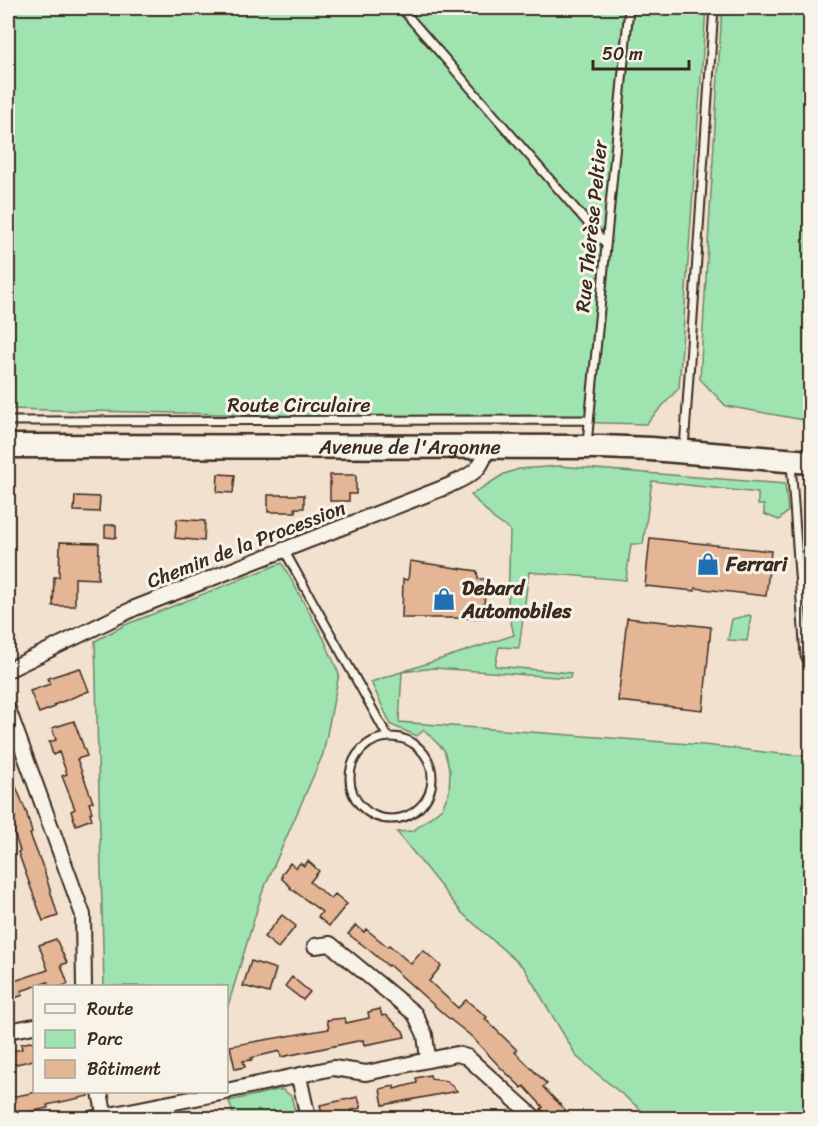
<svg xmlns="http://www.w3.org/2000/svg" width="818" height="1126" viewBox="0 0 818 1126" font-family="Sriracha,sans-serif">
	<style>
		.green { fill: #9fe4b0; stroke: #6d8767; stroke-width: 1.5 }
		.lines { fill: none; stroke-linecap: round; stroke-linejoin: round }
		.stream { stroke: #708a9d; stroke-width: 4 }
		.building { fill: #e5b696; stroke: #3b2a1e; stroke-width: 1.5 }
		.service-casing { stroke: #3b2a1e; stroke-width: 11 }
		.minor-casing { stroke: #3b2a1e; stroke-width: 18 }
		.primary-casing { stroke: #3b2a1e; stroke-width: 27 }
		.service { stroke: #f7f3e8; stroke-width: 7 }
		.minor { stroke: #f7f3e8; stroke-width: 14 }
		.primary { stroke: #f7f3e8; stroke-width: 22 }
		.labels { text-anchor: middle; stroke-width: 6; stroke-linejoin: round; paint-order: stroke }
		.street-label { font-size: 20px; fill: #3b2a1e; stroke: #f7f3e8 }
		.poi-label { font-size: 20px; font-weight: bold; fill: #3b2a1e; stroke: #f7f3e8; text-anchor: start }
	</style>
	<rect width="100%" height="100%" fill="#f2e1cf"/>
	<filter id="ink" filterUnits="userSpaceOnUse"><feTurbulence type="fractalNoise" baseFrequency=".0167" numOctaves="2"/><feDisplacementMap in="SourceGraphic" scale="12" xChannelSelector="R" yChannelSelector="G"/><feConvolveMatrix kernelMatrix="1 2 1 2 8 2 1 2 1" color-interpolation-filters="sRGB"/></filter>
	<g filter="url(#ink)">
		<path class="green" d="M8,8H706L679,388L646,424L8,409Z
			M722,8H810V421L726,406L700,379Z
			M559,466L785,484L788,511L779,520L764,514V505H758V493L652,481L643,544H631L626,580L529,572L519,648L499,647L495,666L571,673L570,678L434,668L402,672L399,722L703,745C740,748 774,755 810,756V1118H651L577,1057L524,968L462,913L397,832L413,831L442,808L449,792L450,771L444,750L424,730L417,736L391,725L371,682L514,635L508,609L510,530L494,519L471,495L504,474L519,469Z
			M282,563L324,639L339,674L323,754L262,893L227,1009L226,986H104L95,641L125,625Z
			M749,615L751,616L747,641L728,640L732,619Z
			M277,1090H283L291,1096L297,1118H259L256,1115L234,1117L229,1101Z"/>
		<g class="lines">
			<path class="stream" d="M807,704L810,711"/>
		</g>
		<path class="building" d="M218,474L235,475L233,493L217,492Z
			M330,475H356V494H349V501H330Z
			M268,495H304V508H295L296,512H268Z
			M75,496L100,497L99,512L74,511Z
			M177,519L205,521L204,541L175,538Z
			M105,525H116V538L105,537Z
			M650,538L771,551L766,596L695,588V591L645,586Z
			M60,542L99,543L98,579L75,578V606H53L54,577H59Z
			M410,561L477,571L478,579H485L484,618H402L403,579L408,580Z
			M627,618L711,627L703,710L618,701Z
			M80,668L89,691L54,705L55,707L39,713L30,691L50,684L48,678Z
			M74,721L87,756L77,759L93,802L89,803L92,812L90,813L92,819L76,825L71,811L75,809L62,776L67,774L59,752L53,755L49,742L56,740L52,728Z
			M9,769L27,814L32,833L30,834L44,870L58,916L43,921L18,852L20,851L8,813Z
			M308,861L319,871L310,882L331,899L335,894L347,904L329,926L318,917L322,912L290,888L291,887L282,879V874L290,863L296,868L300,863L304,866Z
			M282,915L296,926L278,948L264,937Z
			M356,925L364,932L366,929L388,947L389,945L411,964L423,950L441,966L429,981L458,1008L466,1000L487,1017L485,1019L517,1050L515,1052L547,1084L543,1087L574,1119H551L541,1109L543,1107L524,1086L522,1088L500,1067L471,1036L446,1016L389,965L388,966L368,949L348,934Z
			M56,939L67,963L61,965L68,984L60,987H50L48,982L21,991L23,995L12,999L10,995L8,996V983L48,970L39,945Z
			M251,961L276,969L269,993L243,986Z
			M292,977L310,992L303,1000L285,986Z
			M380,1009L382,1016L386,1015L403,1031L405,1037L364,1045L363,1040L281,1057L280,1051L251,1058L252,1060L243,1061L245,1067L235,1069L230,1046L329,1029L327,1020L345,1018L346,1023L369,1018L368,1012Z
			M34,1041V1060L8,1066V1052L22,1049L21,1044Z
			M430,1075L431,1079L447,1081L457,1091L383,1105L380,1089L394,1086V1089L417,1083L416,1078Z
			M37,1092H89V1096L47,1105L48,1108L14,1115L11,1097Z
			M358,1097L361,1108L351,1110L352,1114L344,1115L343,1119H323L320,1105Z"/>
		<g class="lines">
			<g class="service-casing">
				<path id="service" d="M401,8L606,244
					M8,421L584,420L589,422
					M587,444L629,8
					M684,449L714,8
					M791,463L805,656L810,664
					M284,550L388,737
					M350 778a41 41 0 1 1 82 0a41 41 0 1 1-82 0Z"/>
			</g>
			<g class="minor-casing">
				<path id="minor" d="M8,670L135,608L448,486C468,476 485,471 486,446
					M8,709L83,915L84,986
					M315,946L330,944L415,1014L425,1035L428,1059
					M8,1031L34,1026
					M299,1077L308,1118
					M226,1091L333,1068L366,1073L457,1054L467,1057L535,1118
					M100,1092L105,1118
					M94,1118L226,1092"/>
			</g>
			<g class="primary-casing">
				<g id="primary">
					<path id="s1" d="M8,446L601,447L651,449L810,462"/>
				</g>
			</g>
			<use href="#service" class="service"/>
			<use href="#minor" class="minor"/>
			<use href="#primary" class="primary"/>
		</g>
	</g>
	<defs>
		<g id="shop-bare" transform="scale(1.8)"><path d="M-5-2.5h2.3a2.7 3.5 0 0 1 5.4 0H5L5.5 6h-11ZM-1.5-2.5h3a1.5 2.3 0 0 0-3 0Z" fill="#1f6fb2" stroke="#f7f3e8" stroke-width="2.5" paint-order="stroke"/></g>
	</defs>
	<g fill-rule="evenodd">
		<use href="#shop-bare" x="708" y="564"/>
		<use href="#shop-bare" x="444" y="599"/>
	</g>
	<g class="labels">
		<g class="street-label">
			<text transform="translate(591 226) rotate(-84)" y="7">Rue Thérèse Peltier</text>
			<text x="299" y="412">Route Circulaire</text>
			<text dy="7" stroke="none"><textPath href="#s1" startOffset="402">Avenue de l'Argonne</textPath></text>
			<text transform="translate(246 544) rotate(-21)" y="7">Chemin de la Procession</text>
		</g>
		<g class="poi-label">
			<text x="726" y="571">Ferrari</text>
			<text x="462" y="595">Debard<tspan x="462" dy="23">Automobiles</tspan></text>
		</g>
	</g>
	<rect width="818" height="1126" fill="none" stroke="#f7f3e8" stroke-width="30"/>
	<rect x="15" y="15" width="788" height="1096" fill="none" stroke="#3b2a1e" stroke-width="2" filter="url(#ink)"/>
	<rect x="33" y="985" width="195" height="108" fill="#f7f3e8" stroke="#aca397" stroke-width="1.5"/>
	<rect x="45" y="1004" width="30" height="9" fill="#f7f3e8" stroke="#aca397" stroke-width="1.5"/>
	<text x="87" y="1015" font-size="18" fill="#3b2a1e">Route</text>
	<rect x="45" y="1030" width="30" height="18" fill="#9fe4b0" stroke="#aca397" stroke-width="1.5"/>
	<text x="87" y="1045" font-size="18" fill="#3b2a1e">Parc</text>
	<rect x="45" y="1060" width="30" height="18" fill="#e5b696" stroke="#aca397" stroke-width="1.5"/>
	<text x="87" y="1075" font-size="18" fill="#3b2a1e">Bâtiment</text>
	<path d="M593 60v9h96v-9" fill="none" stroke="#3b2a1e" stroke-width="3"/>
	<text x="602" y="60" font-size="18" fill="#3b2a1e" stroke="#f7f3e8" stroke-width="4.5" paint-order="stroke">50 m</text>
</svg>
